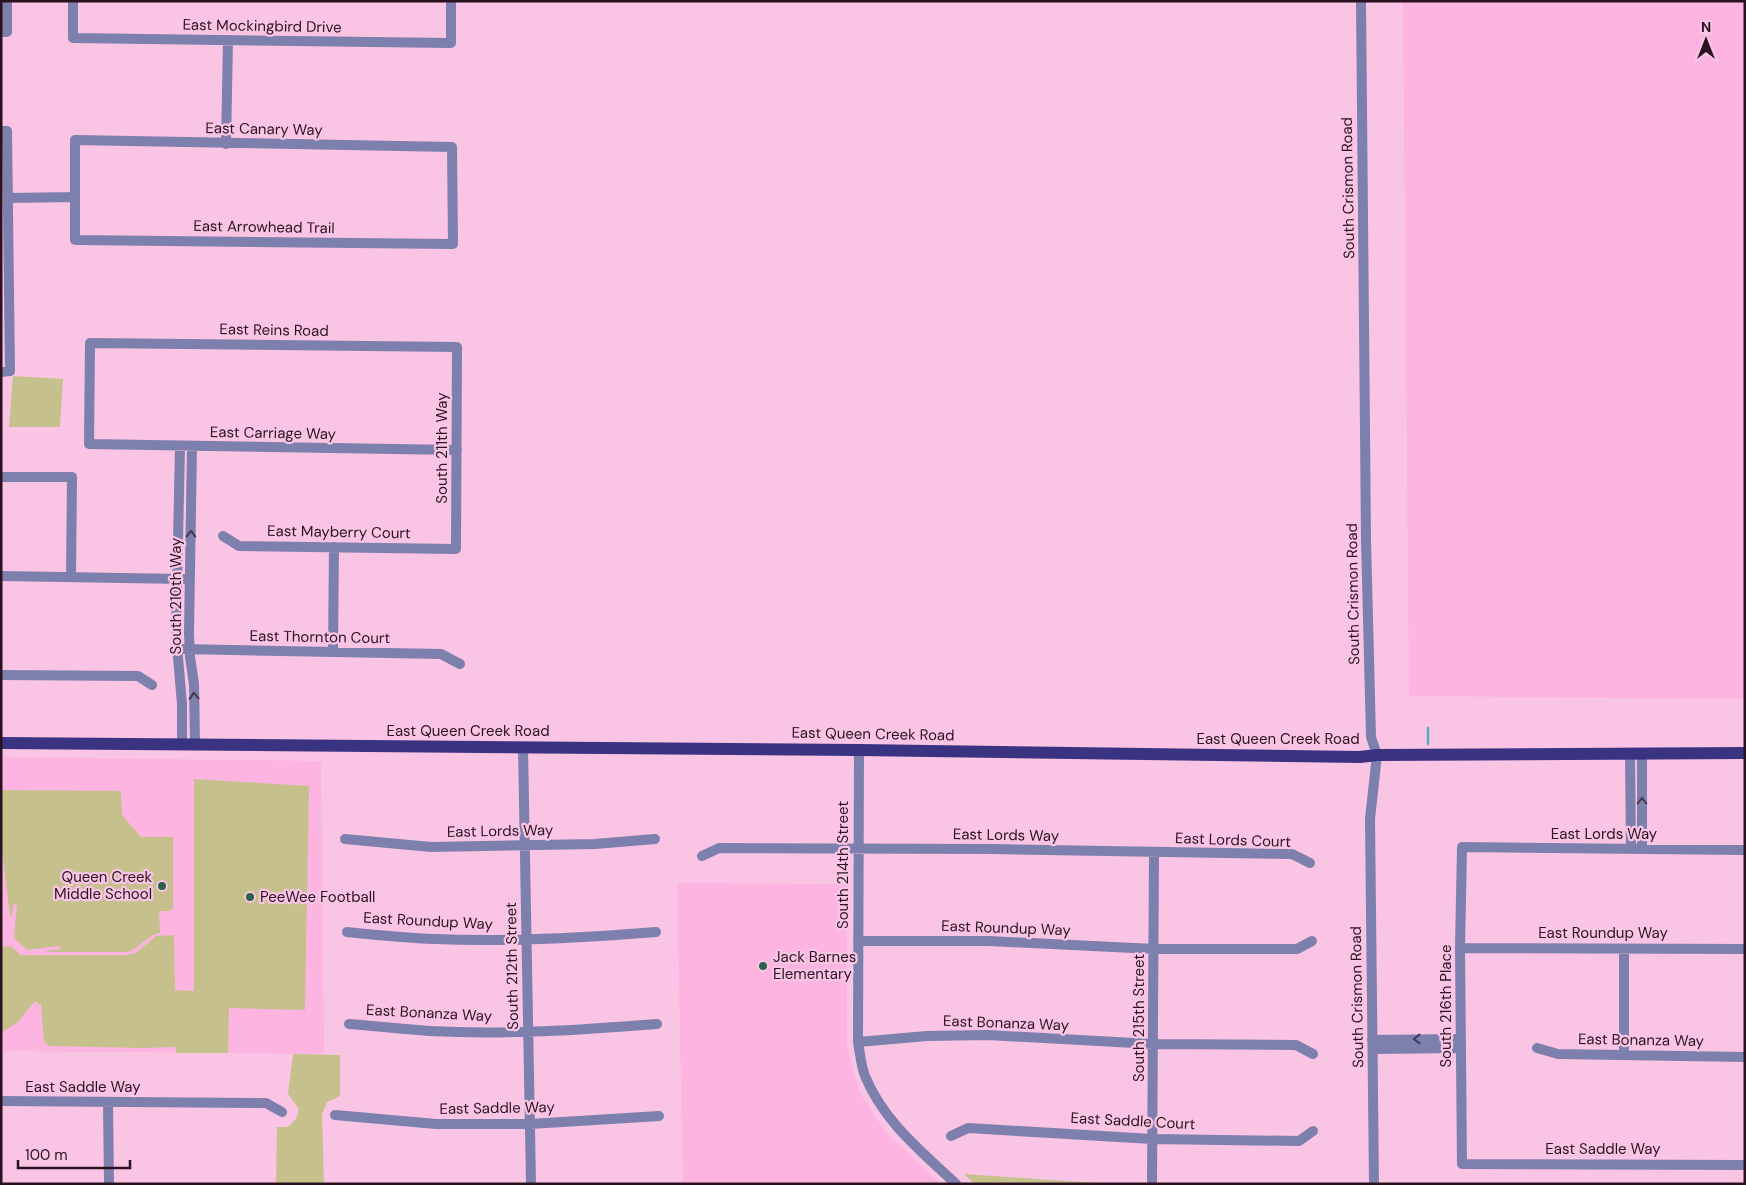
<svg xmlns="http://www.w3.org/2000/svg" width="1746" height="1185" viewBox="0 0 1746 1185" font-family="'DM Sans',sans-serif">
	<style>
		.built { fill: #fdb4e0 }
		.green { fill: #c6c08c }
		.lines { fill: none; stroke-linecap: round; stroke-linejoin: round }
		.stream { stroke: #55aac6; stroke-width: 2.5 }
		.minor { stroke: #7d7fac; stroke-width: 10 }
		.major { stroke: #3a3382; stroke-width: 12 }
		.oneway { stroke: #473852 }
		.poi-dot { fill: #2b624a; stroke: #fac4e4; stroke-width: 2 }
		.labels { text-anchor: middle; stroke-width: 4.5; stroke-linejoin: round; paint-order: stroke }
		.street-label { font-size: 15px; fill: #2a1221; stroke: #fac4e4 }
		.poi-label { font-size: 15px; fill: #2a1221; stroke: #fac4e4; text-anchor: start }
	</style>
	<rect width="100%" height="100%" fill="#fac4e4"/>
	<path class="built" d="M1403,1H1745V699L1409,696Z
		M1,757L321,761L324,1054L1,1051Z
		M677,883L847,884V1048L860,1093L886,1133L941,1184H683Z"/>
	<path class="green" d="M13,376L63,379L60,427H9Z
		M194,779L309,786L305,1010L229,1008L228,1053H176V1047L143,1048L50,1046L44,1042L41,1004H38L35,1001L18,1022L1,1033V946L12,947L20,955H128L137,952L156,936L174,935L175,990L194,991Z
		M1,790L121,791L122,815L141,837H173V908L170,911H159L160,933C148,934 140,949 127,952H47L46,951L60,949V946L27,950L14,938L17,904H14L12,916L10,915L1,843Z
		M293,1054L340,1055V1096L327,1102L322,1114L324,1184H276L277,1127H288L296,1119L299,1109L288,1094Z
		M964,1174L1111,1184H975Z"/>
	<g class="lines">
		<path class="stream" d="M1428,744V728"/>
		<path class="minor" d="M73,1V38L451,43V1
			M1361,1L1366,540L1371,737L1377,755L1370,819L1374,1184
			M1,32H7V1
			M1,131H7L10,371L1,372
			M75,140L452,147L453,244L75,240Z
			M226,144L228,40
			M9,198L74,197
			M180,447L176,634L182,704V744
			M192,447L189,633L190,657L194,684L195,744
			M1,477H72L71,577
			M223,536L239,546L456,549L457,347L90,343L89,444L457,450
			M1,576L183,579
			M183,649L441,654L460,664
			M333,652L334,547
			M1,675L138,676L152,685
			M523,747L531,1184
			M859,750L858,1042C860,1053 861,1066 865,1076C884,1122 921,1151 956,1184
			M1630,753L1631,849
			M1642,753V849
			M345,839L431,847L595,844L655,839
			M1745,850L1462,847L1460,948L1462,1164L1745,1165
			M702,856L719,848L991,849L1292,854L1310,863
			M347,932C376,935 405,938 435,939C509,942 583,938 656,932
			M858,941H988L1154,949H1297L1312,941
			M1460,948L1745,949
			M349,1024C375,1026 402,1029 429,1031C505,1035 581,1030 657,1024
			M1372,1040L1461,1039
			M858,1042L927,1036L988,1035L1153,1044L1296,1045L1313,1054
			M1537,1048L1558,1054L1745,1057
			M1373,1049L1461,1048
			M1624,1055V949
			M1,1101L266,1103L282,1112
			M108,1102L109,1184
			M335,1115L436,1124H530L659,1116
			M951,1136L968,1128L1152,1139L1299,1141L1313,1131
			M1152,1184L1154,853"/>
		<path class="major" d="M1,743L859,750L1360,757L1377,755L1745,753"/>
	</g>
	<defs><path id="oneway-chevron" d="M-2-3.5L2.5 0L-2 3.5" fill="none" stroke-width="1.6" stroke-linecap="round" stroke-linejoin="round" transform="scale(1.25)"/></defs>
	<g class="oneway">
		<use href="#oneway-chevron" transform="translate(191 534) rotate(-89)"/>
		<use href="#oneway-chevron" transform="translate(194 696) rotate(-93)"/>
		<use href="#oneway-chevron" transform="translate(1642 801) rotate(-90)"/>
		<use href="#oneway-chevron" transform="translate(1417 1039) rotate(180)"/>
	</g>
	<g class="poi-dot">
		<circle cx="162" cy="886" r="5"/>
		<circle cx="250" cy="897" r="5"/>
		<circle cx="763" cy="966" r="5"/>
	</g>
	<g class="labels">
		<g class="street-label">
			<text transform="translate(262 26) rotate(1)" y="5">East Mockingbird Drive</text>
			<text transform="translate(264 129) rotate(1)" y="5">East Canary Way</text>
			<text transform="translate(1348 188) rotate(-91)" y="5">South Crismon Road</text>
			<text transform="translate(264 227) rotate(1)" y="5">East Arrowhead Trail</text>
			<text transform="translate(274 330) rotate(1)" y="5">East Reins Road</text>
			<text transform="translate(273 433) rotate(1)" y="5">East Carriage Way</text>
			<text transform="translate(442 448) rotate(-90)" y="5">South 211th Way</text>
			<text transform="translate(339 532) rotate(1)" y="5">East Mayberry Court</text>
			<text transform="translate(1353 594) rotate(-91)" y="5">South Crismon Road</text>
			<text transform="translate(176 596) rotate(-90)" y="5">South 210th Way</text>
			<text transform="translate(320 637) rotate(1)" y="5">East Thornton Court</text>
			<text x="468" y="736">East Queen Creek Road</text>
			<text transform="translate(873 734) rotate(1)" y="5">East Queen Creek Road</text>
			<text x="1278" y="744">East Queen Creek Road</text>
			<text transform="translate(500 831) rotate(-1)" y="5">East Lords Way</text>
			<text x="1604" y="839">East Lords Way</text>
			<text transform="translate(1006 835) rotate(1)" y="5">East Lords Way</text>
			<text transform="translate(1233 840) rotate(2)" y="5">East Lords Court</text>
			<text transform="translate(843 865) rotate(-90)" y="5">South 214th Street</text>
			<text transform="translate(428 921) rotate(3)" y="5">East Roundup Way</text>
			<text transform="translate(1006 928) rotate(2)" y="5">East Roundup Way</text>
			<text x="1603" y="938">East Roundup Way</text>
			<text transform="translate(512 966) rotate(-91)" y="5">South 212th Street</text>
			<text transform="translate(1357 997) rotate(-91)" y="5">South Crismon Road</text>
			<text transform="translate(1446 1006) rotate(-90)" y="5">South 216th Place</text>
			<text transform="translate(429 1013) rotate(3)" y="5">East Bonanza Way</text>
			<text transform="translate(1139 1018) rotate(-90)" y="5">South 215th Street</text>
			<text transform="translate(1006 1023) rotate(2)" y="5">East Bonanza Way</text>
			<text transform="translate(1641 1040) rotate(1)" y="5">East Bonanza Way</text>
			<text x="83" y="1092">East Saddle Way</text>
			<text transform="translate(497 1108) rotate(-1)" y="5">East Saddle Way</text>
			<text transform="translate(1133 1121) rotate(3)" y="5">East Saddle Court</text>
			<text x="1603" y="1154">East Saddle Way</text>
		</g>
		<g class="poi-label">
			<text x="152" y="882" text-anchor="end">Queen Creek<tspan x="152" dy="17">Middle School</tspan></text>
			<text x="260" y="902">PeeWee Football</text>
			<text x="773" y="962">Jack Barnes<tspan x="773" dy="17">Elementary</tspan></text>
		</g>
	</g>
	<rect width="1746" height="1185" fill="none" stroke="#2a1221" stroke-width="5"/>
	<g transform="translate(1706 40)" stroke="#fac4e4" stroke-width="4" paint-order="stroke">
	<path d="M0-4L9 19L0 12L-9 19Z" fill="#2a1221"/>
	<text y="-8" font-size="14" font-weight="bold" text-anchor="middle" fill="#2a1221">N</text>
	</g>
	<path d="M18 1160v8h112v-8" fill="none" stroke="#2a1221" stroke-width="2.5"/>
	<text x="25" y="1160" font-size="15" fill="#2a1221" stroke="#fac4e4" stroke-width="4" paint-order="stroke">100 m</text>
</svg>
